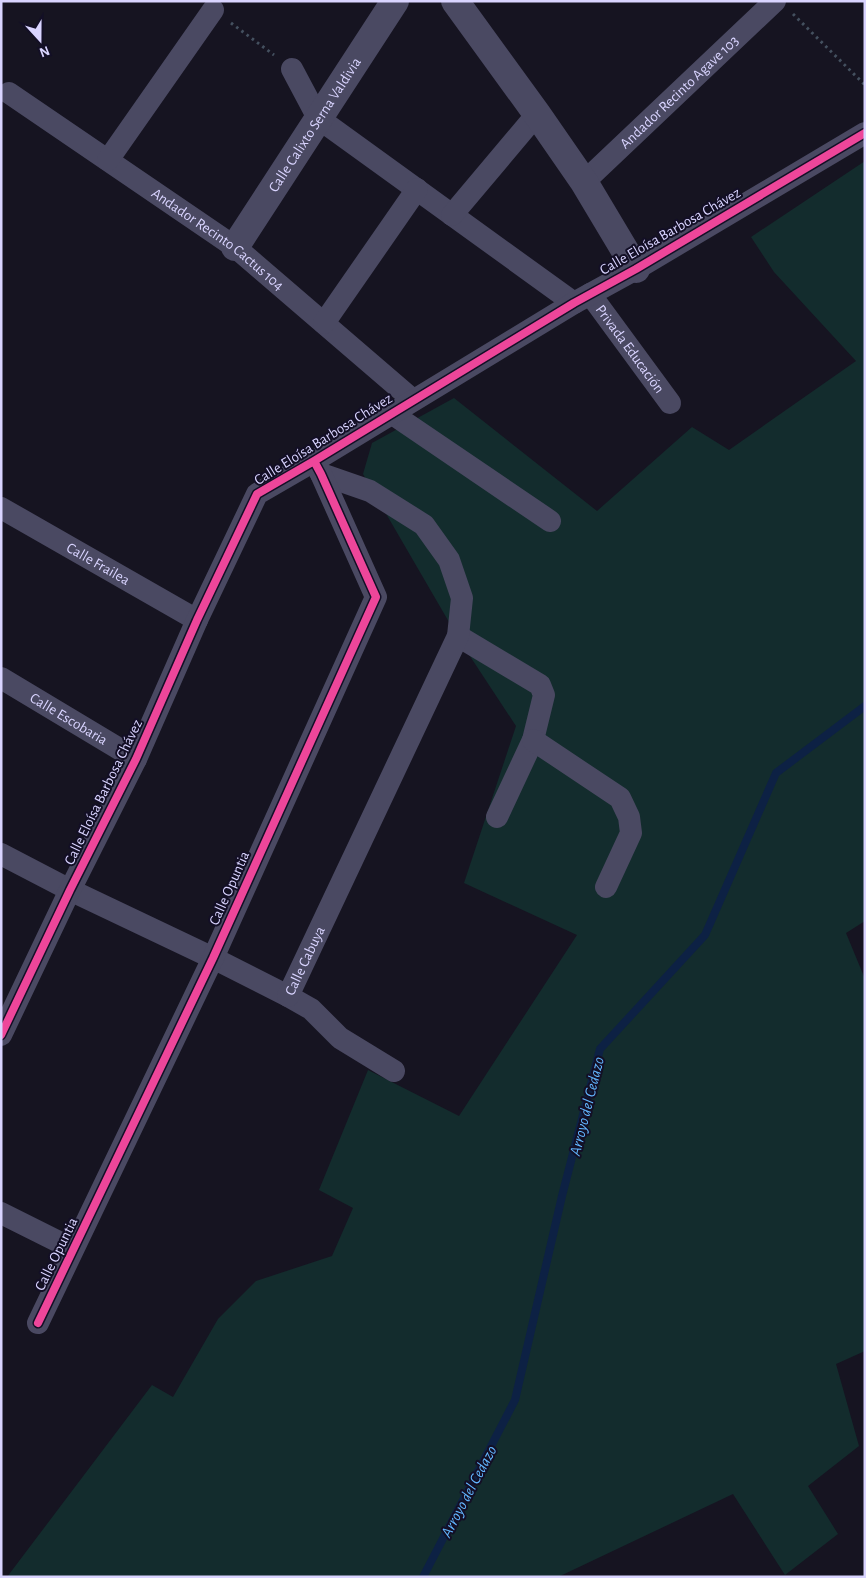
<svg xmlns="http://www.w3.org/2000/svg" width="866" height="1578" viewBox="0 0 866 1578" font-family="'Alegreya Sans',sans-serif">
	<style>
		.green { fill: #132c2d }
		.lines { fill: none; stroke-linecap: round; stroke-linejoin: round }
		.stream { stroke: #0d2144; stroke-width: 8 }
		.path { stroke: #44505f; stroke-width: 3; stroke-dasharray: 2.5 4; stroke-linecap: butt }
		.minor { stroke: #4a4962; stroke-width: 22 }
		.tertiary { stroke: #4a4962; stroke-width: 28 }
		.cycleway-casing { stroke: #130f26; stroke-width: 11 }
		.cycleway { stroke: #ed469a; stroke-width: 8 }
		.labels { text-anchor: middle; stroke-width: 4; stroke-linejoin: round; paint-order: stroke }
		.street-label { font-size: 15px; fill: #d9d4ff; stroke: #130f26 }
		.water-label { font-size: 16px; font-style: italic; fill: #62b6ff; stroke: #130f26 }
	</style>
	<rect width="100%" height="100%" fill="#161421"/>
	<path class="green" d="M865,161V921L846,933L865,979V1351L836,1364L859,1446L808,1486L838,1534L785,1575L733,1494L558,1577H7L152,1385L173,1397L218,1319L256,1281L332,1256L353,1208L319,1190L368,1070L459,1116L577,935L464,883L516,726L460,641L363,474L372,443L454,398L597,511L692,427L729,450L856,361L774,272L751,237Z"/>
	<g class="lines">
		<path class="stream" d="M423,1577L515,1400L562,1196L600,1049L705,935L776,773L865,706"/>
		<path class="path" d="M793,14L865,85
			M231,23L274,55"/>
		<g class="minor">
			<path d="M292,69L318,118L574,303"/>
			<path id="s1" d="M9,93L235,247L413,400"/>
			<path d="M108,160L213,10"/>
			<path id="s2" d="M584,182L775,1"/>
			<path d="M452,215L537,114"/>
			<path id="s3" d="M590,294L670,403"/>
			<path d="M324,323L417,189"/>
			<path d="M391,413L550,521"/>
			<path id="s4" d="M1,508L197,620"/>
			<path d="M458,636L540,685L544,695L533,740L497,817"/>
			<path id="s5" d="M1,678L136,759"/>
			<path d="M533,740L620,798L629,817L631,833L606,887"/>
			<path d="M1,854L70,890L213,958L288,996L311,1009L340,1038L394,1071"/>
			<path id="s6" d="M288,996L458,636L462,598L449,560L424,525L370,491L321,474"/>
			<path d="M1,1035L70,890L136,759L197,620L257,494L314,461L574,303L636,269L865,133"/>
			<path d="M1,1213L73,1249"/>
			<path d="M38,1323L213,958L376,597L321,474L314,461"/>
		</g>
		<g class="tertiary">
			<path d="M455,1L537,114L584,182L636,269"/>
			<path id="s7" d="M235,247L395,1"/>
		</g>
		<g class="cycleway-casing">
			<path id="cycleway" d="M1,1035L70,890L136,759L197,620L257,494L314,461L574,303L636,269L865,133
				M38,1323L213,958L376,597L321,474L314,461"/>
		</g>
		<use href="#cycleway" class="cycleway"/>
	</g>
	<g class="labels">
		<g class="street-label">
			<text dy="5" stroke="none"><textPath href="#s2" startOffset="131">Andador Recinto Agave 103</textPath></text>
			<text dy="5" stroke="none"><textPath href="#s7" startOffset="146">Calle Calixto Serna Valdivia</textPath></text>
			<text transform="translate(670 231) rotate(-30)" y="5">Calle Eloísa Barbosa Chávez</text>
			<text dy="5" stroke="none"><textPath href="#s1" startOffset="255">Andador Recinto Cactus 104</textPath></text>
			<text dy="5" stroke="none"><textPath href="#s3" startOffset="68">Privada Educación</textPath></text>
			<text transform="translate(323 439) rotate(-32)" y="5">Calle Eloísa Barbosa Chávez</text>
			<text dy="5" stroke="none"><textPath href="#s4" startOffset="112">Calle Frailea</textPath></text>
			<text dy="5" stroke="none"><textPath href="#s5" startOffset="79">Calle Escobaria</textPath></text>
			<text transform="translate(103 792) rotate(-64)" y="5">Calle Eloísa Barbosa Chávez</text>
			<text transform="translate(229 888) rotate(-66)" y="5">Calle Opuntia</text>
			<text dy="5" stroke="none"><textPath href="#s6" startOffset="39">Calle Cabuya</textPath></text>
			<text transform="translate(56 1254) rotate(-64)" y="5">Calle Opuntia</text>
		</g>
		<g class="water-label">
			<text transform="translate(586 1106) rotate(-76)" y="6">Arroyo del Cedazo</text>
			<text transform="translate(468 1491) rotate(-62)" y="6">Arroyo del Cedazo</text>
		</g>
	</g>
	<rect width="866" height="1578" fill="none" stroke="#d9d4ff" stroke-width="5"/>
	<g transform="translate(40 40) rotate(159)" stroke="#130f26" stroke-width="4" paint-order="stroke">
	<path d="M0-4L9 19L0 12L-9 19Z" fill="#d9d4ff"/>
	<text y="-8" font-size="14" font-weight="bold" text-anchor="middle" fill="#d9d4ff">N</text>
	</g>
</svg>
